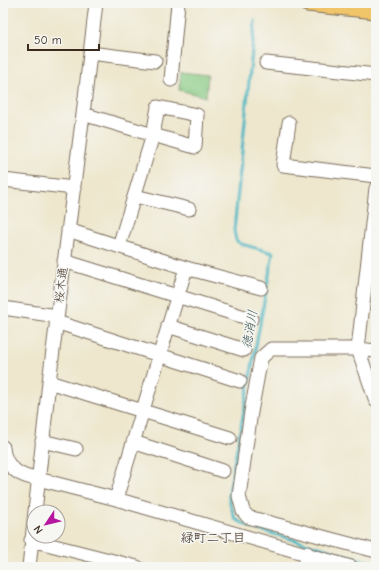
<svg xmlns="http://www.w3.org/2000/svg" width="379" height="570" viewBox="0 0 379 570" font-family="'Comic Neue','Klee One',sans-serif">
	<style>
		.green { fill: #88ca83; stroke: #627a50 }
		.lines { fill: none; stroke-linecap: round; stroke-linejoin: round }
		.stream { stroke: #49b6c5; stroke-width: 3 }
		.minor-casing { stroke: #7a6c5b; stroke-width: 15 }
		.major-casing { stroke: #7a6c5b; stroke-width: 19 }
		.minor { stroke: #fff; stroke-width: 13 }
		.major { stroke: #f0c469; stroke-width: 17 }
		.labels { text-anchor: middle; stroke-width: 3; stroke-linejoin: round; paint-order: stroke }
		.street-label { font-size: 12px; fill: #3b2a1e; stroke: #f6f6f2 }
		.water-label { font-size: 13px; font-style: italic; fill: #405b58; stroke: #f6f6f2 }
		.neighbourhood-label { font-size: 13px; fill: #3b2a1e; stroke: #f6f6f2 }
	</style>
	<rect width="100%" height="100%" fill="#f6f6f2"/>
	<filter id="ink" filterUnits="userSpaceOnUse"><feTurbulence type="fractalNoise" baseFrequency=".025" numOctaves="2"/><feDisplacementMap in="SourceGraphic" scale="8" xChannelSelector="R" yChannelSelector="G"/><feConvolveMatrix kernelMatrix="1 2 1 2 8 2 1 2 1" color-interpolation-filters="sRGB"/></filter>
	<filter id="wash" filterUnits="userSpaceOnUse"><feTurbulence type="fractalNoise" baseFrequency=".012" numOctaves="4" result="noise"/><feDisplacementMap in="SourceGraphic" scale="16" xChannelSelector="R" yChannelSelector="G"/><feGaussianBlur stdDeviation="0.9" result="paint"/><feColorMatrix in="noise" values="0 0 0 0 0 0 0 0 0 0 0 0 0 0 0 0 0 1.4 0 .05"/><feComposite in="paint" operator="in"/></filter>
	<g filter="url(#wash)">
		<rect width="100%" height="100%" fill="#eee7cd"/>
		<path class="green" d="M181,72L208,75L206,97L179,90Z"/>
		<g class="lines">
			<path class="stream" d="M255,21L234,231L236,240L241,244L273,253L229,492V500L235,519L250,527L376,564"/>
		</g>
	</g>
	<g filter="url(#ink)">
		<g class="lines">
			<g class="minor-casing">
				<path id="minor" d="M90,53L155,61
					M266,63L376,75
					M171,80L178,3
					M158,107L197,115L195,147L153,135Z
					M83,114L153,135L119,246
					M289,123L283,165L376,176
					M3,180L74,188
					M376,188L358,349L376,401
					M135,196L189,209
					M68,230L186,268L261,288
					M64,261L251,319
					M3,308L57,316
					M56,322L240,381
					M168,326L244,350
					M376,351L358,349H271L261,358L251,412L239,496L243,511L248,517L376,551
					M49,382L230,438
					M42,441L76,449
					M133,442L223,471
					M3,447C4,467 20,477 38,479L116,499L351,567
					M116,499L186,268
					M31,540L137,567
					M29,567L49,382L83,114L96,3
					M305,567L307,553"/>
			</g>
			<g class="major-casing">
				<path id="major" d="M307,3L376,10"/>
			</g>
			<use href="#minor" class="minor"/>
			<use href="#major" class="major"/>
		</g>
	</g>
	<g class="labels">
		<g class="street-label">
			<text transform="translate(61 285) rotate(-83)" y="4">桜木通</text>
		</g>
		<g class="water-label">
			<text transform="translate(249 329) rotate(-80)" y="5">徳消川</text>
		</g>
		<g class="neighbourhood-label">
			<text x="213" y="542">緑町二丁目</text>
		</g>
	</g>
	<rect width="379" height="570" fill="none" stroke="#f6f6f2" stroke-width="16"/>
	<g transform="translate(46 524) rotate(235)"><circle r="19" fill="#f6f6f2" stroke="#aba49d"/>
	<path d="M0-3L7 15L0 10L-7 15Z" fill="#b5179e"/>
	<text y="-6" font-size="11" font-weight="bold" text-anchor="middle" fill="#3b2a1e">N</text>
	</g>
	<path d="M28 44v6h71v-6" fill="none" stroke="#3b2a1e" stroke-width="2"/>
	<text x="34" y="44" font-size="12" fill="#3b2a1e" stroke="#f6f6f2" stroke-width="3" paint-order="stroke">50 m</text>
</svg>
